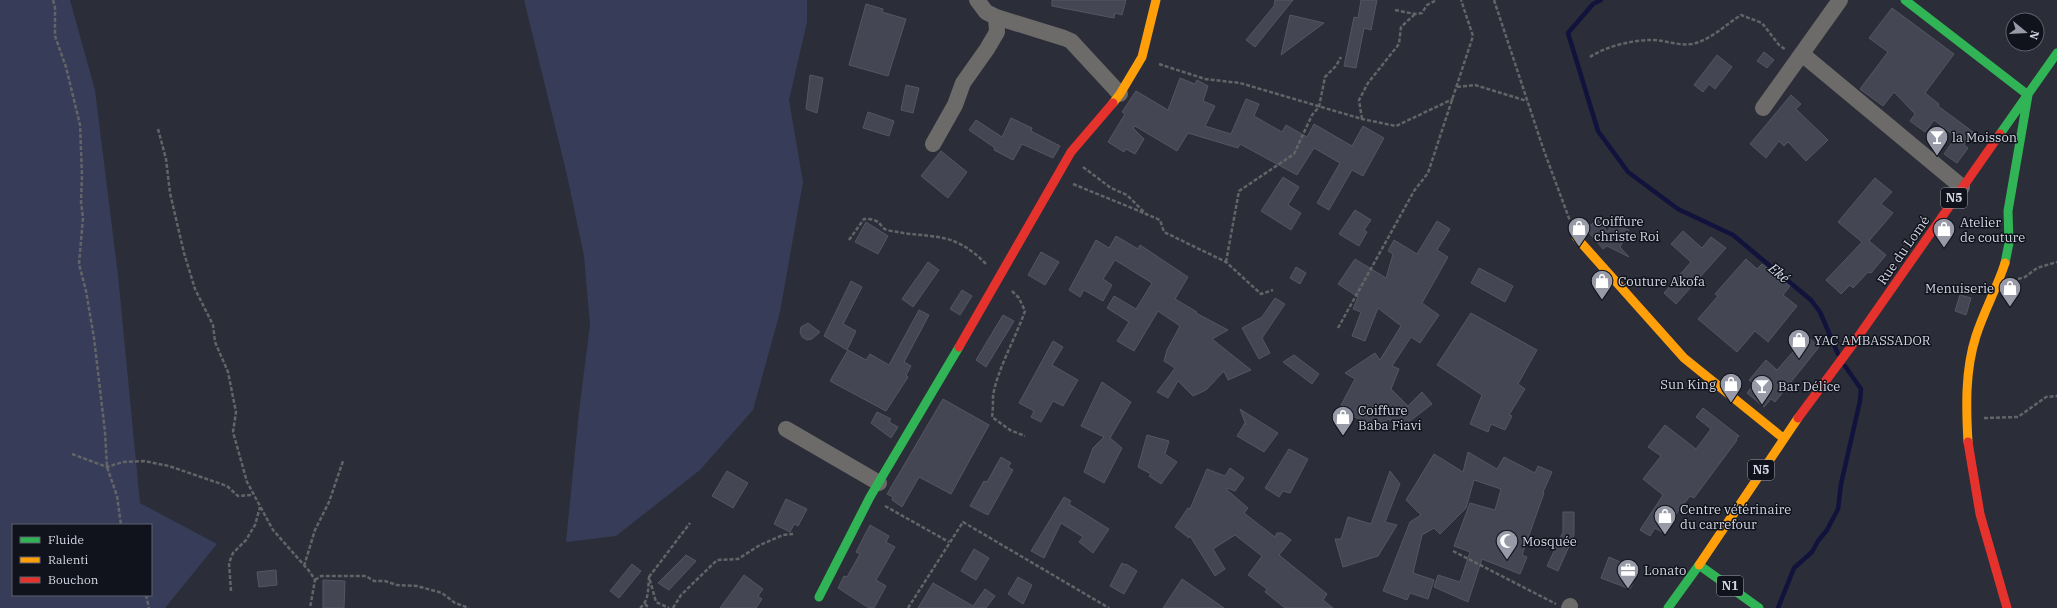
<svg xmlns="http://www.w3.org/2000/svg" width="2057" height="608" viewBox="0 0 2057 608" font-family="'IBM Plex Serif',serif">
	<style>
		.green { fill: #373d59; fill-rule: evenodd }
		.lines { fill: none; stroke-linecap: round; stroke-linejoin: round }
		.stream { stroke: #12133c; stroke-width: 4.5 }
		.building { fill: #444654; stroke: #545660 }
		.path { stroke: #636467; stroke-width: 2.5; stroke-dasharray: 4 2; stroke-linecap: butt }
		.street { stroke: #6c6b69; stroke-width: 16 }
		.fast { stroke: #30b455; stroke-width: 9 }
		.slow { stroke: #ff9f0a; stroke-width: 9 }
		.jam { stroke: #e5322d; stroke-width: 9 }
		.labels { text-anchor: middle; stroke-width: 3; stroke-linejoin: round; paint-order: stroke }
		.shield { fill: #11131c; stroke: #999ca7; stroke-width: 1 }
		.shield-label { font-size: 12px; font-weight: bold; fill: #d3d6e3 }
		.poi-label { font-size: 13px; fill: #d3d6e3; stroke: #11131c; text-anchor: start }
		.street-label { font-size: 13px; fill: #d3d6e3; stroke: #11131c }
		.water-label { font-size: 14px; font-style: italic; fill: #dce0f0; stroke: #11131c }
	</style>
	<rect width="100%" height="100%" fill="#2b2d38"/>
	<path class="green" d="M0,0H70L95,90L118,275L140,503L217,544L165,608H0ZM13,525H151V595H13Z
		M524,0H807V22L789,100L803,182L780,312L753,410L700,470L616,536L566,542L579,411L590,325L584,256L567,175Z"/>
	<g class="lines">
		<path class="stream" d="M1601,0L1593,4L1568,33L1598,131L1628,172L1678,209L1733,235L1811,300L1820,312L1838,354
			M1778,608L1794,568L1812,552L1818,541L1827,530L1838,509L1841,484L1860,401L1861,389L1845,366"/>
	</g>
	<path class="building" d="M1052,0H1126L1122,15L1115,13L1114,18L1052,6Z
		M1275,0H1293L1255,47L1246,40L1274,6Z
		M1361,0H1377L1371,30L1364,28L1356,68L1344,66L1354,17L1358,18Z
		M866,4L883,9L882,12L906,19L888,76L849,65Z
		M1892,8L1954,54L1925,93L1939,104L1938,106L1973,132L1964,145L1968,148L1957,163L1944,154L1956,137L1934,120L1925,132L1910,121L1915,114L1894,92L1883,106L1860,89L1888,52L1869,38Z
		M1290,15L1324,23L1281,55Z
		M1764,52L1774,60L1767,68L1757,61Z
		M1717,55L1732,67L1715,89L1709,84L1703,92L1694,85Z
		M810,75L823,78L817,113L806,109Z
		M1180,78L1195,84L1197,80L1208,86L1203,101L1215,106L1205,126L1231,134L1246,99L1259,104L1254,116L1282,132L1286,125L1307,137L1314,124L1352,146L1363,126L1384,138L1363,176L1352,170L1329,210L1317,203L1340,163L1314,148L1297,175L1240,144L1238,148L1188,133L1177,151L1135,126L1133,128L1144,139L1135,154L1126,149L1124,152L1108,142L1125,114L1122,112L1136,91L1168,110Z
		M906,85L919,88L913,113L901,110Z
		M1791,95L1801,104L1796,109L1828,140L1806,161L1788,142L1784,146L1779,141L1766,158L1750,144Z
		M868,112L894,121L889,136L863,128Z
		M1011,118L1032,128L1031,131L1060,146L1053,158L1022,144L1013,160L994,150L995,148L969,130L976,120L1002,137Z
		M941,151L967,172L948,198L921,176Z
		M1283,177L1299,187L1288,205L1301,213L1291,230L1261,211Z
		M1875,178L1892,192L1881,204L1893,213L1869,241L1886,255L1871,273L1868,272L1853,288L1850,285L1841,294L1826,280L1862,242L1838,222Z
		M1355,210L1371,220L1364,230L1367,232L1359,246L1339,234Z
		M1598,219L1608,232L1611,224L1629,230L1620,247L1629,257L1607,246L1603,249L1586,229Z
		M1437,221L1450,229L1437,250L1448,257L1422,303L1439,315L1420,343L1411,337L1392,366L1399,369L1391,389L1408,406L1422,392L1432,404L1405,425L1387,419L1382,429L1350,415L1352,410L1341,405L1355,379L1345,373L1375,353L1380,360L1401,326L1378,308L1365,341L1352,336L1361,312L1353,309L1358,297L1338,284L1355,259L1386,278L1393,254L1388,251L1394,240L1417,254Z
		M866,222L888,236L878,254L855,242Z
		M1683,231L1702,248L1711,237L1726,248L1676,304L1664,293L1691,262L1671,244Z
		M1116,236L1138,249L1140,245L1188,277L1175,299L1197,312L1196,313L1228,330L1212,339L1251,370L1228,380L1224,371L1206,390L1193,396L1178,381L1168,398L1157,392L1175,368L1164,361L1167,350L1180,326L1158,311L1134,351L1117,341L1129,322L1107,308L1114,296L1136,309L1152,283L1115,260L1103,279L1112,285L1103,301L1084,290L1080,297L1069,290L1096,240L1109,248Z
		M1041,252L1059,262L1045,285L1028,275Z
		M1746,259L1757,269L1762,264L1790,286L1783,295L1797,306L1768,342L1755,331L1737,352L1698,319L1718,296L1715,294Z
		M928,262L939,270L913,307L902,299Z
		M1296,267L1306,273L1300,284L1290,278Z
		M1479,268L1513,286L1505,302L1471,283Z
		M851,281L862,287L843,324L856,331L847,350L824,336Z
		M962,290L972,296L960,315L950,309Z
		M1960,295L1971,298L1966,315L1955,311Z
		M1275,298L1285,304L1262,338L1270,353L1259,359L1242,328L1262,317Z
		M919,310L929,315L904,362L911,366L906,375L908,377L886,411L830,381L848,350L866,360L870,354L889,365Z
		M1471,313L1537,350L1518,384L1525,389L1509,415L1512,416L1505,430L1491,424L1488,432L1470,424L1482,395L1437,365Z
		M1003,315L1014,321L986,367L976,360Z
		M808,323L820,332L812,339L807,340L802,337L800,332L801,327Z
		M1807,336L1819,347L1775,402L1771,399L1764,407L1747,393L1754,384L1749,380L1766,360L1777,370Z
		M1053,341L1063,347L1052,365L1078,380L1063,406L1053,401L1041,422L1031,417L1034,411L1019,403Z
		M1294,355L1319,374L1312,384L1283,362Z
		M1102,382L1131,402L1110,438L1122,448L1104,483L1084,472L1093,448L1104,437L1081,426Z
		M943,399L989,425L951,494L919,477L902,507L892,500L893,497L887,494Z
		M1703,408L1739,436L1736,439L1737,440L1694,498L1690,496L1662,532L1655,528L1650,536L1640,530L1663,495L1643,479L1661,456L1648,447L1665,425L1696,449L1711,429L1696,417Z
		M1240,409L1278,433L1264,452L1237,436L1245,423L1246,425Z
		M877,412L891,419L889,422L898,427L891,438L871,423Z
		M1147,435L1169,441L1165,454L1177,462L1161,484L1149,476L1151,474L1138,467Z
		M1289,449L1308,459L1290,493L1283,491L1279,497L1265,488Z
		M1468,452L1497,469L1504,457L1535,473L1538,466L1552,472L1543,492L1544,493L1522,555L1527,557L1520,574L1482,559L1468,602L1434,587L1438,575L1460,582L1470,552L1454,546L1470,503L1495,510L1501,489L1474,480L1466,508L1440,534L1434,528L1422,535L1413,573L1434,580L1428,599L1410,593L1407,600L1383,591L1410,522L1421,515L1406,500L1434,454L1463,472Z
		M1001,457L1011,463L1008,467L1013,470L988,515L970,506L984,481L987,482Z
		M1230,468L1244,478L1235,491L1227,488L1226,489L1248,508L1244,513L1275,537L1277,533H1282L1291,540L1279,555L1327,594L1323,600L1333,608H1285L1265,592L1267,589L1248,575L1262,556L1235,535L1213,549L1225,569L1215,576L1190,536L1189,538L1175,527L1188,508L1190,509L1207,469L1225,476Z
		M727,471L748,483L733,508L712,496Z
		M1390,471L1400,484L1385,522L1397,525L1378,556L1343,567L1335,539H1341L1348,517L1371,524Z
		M1064,497L1071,501L1069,504L1109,529L1093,553L1079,542L1083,537L1061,523L1044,558L1031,551Z
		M786,499L807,509L798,526L794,524L790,532L774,524Z
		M1563,512H1574V535L1558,571L1547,566L1563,532Z
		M870,525L889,536L886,542L895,547L876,580L886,586L874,608H869L838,588L844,576L847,577L860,554L856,552Z
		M974,549L989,558L976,580L961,571Z
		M686,555L696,561L669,590L658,583Z
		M1609,557L1620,562V564L1638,572L1630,589L1601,578Z
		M1122,563L1125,565L1126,564L1137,571L1124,594L1110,586Z
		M632,564L641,571L619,598L610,591Z
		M276,570L277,585L259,587L257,572Z
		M744,575L763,589L758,596L762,599L756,608H720Z
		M1018,577L1032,585L1023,604L1008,594Z
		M1182,579L1188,583L1224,608H1163Z
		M323,580L345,581L344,608H323Z
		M933,583L973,606L985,589L995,596L986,608H918Z"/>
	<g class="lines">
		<path class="path" d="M53,0L55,7V36L66,67L80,125L82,175L81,202L83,218L79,264L86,291L94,338L105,432L107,467L117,496L121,525
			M1494,0L1543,148L1570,221
			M1395,10L1415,14L1422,13L1427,5L1437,0
			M1590,57C1606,46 1633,40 1652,40C1666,40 1677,46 1692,44C1711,40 1725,25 1741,15L1762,23L1779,45L1786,50
			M1159,64L1205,79L1240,83L1362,119L1396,126L1453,99
			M1457,87L1475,85L1527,101
			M1362,119L1359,100L1368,83L1399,44L1401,27L1415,14
			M158,129L166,159L170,193L184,253L195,289L213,325L215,342L228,372L236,412L233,432L247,482L273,530L310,572L315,580L310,608
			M1083,167L1111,188L1127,195L1146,214L1160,220L1164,232L1226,262L1261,294L1273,290
			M1073,184L1144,213
			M849,240L864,219C868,219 873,219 876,221C881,223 882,229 887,230C930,240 951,228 986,264
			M1226,262L1239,191L1294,154L1312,115L1319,107L1325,77L1336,66L1341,57
			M2018,279L2025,277L2037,268L2057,262
			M1012,291L1019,298L1025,311C1016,337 997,370 993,396C993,403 993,410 992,417L1010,430L1025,436
			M1338,328L1414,191L1428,173L1473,36L1461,0
			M1984,418L2018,417L2046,397L2057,396
			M72,454L107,467L123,462L144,461L169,466L227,486L238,496L252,495
			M885,506L949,542
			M1453,551L1556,604
			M304,566L315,530L329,502L343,461
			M649,577L690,523
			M315,580L321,576H366L374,581H385L397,585L417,586L442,593L455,603L469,608
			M231,591L229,563L233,553L246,540L255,525L260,507
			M146,595L149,608
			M645,604L649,608
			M640,608C649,601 648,589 649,577L656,602L669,608
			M673,608L681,595L717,560L738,559L760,545L783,535L793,534
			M908,608L963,522L1109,608"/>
		<path class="street" d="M977,0L986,12L996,17L1064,38L1071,41L1120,94
			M1802,54L1962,187
			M1763,108L1840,0
			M933,144L955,105L963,83L987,49L997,32L996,17
			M786,429L879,483
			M1569,608L1570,606"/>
		<path class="fast" d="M1905,0L2028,95L2008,211L2009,243L2005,263
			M2000,134L2057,53
			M819,597L870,497L959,347
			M1668,608L1699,565L1759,608"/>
		<path class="slow" d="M1113,103L1120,94L1142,57L1156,0
			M1576,237L1684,358L1783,438
			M1968,442C1966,407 1965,370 1976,336C1984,311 1997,288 2005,263
			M1699,565L1798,418"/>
		<path class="jam" d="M959,347L1071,152L1113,103
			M1798,418L1853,344L2000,134
			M1968,442L1980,514L2007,608"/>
	</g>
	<defs>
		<g id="bar-pin" transform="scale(1.15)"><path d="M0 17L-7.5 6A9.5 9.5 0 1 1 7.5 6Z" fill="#989ba7" stroke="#11131c"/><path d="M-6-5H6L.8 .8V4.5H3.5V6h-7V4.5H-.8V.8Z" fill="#fff"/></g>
		<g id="shop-pin" transform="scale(1.15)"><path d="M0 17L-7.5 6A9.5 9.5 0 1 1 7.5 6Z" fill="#989ba7" stroke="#11131c"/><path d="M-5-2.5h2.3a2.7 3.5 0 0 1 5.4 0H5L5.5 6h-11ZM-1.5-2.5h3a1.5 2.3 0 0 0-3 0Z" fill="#fff"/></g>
		<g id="mosque-pin" transform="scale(1.15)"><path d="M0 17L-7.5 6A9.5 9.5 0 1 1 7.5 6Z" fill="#989ba7" stroke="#11131c"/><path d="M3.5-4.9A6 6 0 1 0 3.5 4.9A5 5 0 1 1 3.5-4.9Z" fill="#fff"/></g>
		<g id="office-pin" transform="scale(1.15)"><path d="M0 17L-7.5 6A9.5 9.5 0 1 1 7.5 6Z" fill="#989ba7" stroke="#11131c"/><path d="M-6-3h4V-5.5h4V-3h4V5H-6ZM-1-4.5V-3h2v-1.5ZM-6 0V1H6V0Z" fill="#fff"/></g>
	</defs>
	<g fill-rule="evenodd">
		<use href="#bar-pin" x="1937" y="137"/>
		<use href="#shop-pin" x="1579" y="228"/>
		<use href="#shop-pin" x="1944" y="229"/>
		<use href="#shop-pin" x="1602" y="281"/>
		<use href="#shop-pin" x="2010" y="288"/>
		<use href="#shop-pin" x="1799" y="340"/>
		<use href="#shop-pin" x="1731" y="384"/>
		<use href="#bar-pin" x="1762" y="386"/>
		<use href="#shop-pin" x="1343" y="417"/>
		<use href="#shop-pin" x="1665" y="516"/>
		<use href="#mosque-pin" x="1507" y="541"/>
		<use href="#office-pin" x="1628" y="570"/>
	</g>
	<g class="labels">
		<g class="shield">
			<rect x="1941" y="188" width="26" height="20" rx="3"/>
			<rect x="1748" y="460" width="26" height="20" rx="3"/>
			<rect x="1717" y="576" width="26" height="20" rx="3"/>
		</g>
		<g class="shield-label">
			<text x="1954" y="202">N5</text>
			<text x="1761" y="474">N5</text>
			<text x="1730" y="590">N1</text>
		</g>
		<g class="poi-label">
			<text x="1952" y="142">la Moisson</text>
			<text x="1594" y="226">Coiffure<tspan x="1594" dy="15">christe Roi</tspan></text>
			<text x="1960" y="227">Atelier<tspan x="1960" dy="15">de couture</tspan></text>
			<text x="1618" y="286">Couture Akofa</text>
			<text x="1994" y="293" text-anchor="end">Menuiserie</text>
			<text x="1814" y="345">YAC AMBASSADOR</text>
			<text x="1716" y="389" text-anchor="end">Sun King</text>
			<text x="1778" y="391">Bar Délice</text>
			<text x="1358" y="415">Coiffure<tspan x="1358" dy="15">Baba Fiavi</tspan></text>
			<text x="1680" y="514">Centre vétérinaire<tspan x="1680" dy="15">du carrefour</tspan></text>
			<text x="1522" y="546">Mosquée</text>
			<text x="1644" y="575">Lonato</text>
		</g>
		<g class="street-label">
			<text transform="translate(1903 250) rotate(-55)" y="5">Rue du Lomé</text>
		</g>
		<g class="water-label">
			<text transform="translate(1779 273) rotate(40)" y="5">Eké</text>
		</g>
	</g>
	<rect x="12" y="524" width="140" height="72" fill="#11131c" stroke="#5f616c"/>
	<rect x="20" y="537" width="20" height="6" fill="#30b455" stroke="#5f616c"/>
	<text x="48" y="544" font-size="12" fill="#d3d6e3">Fluide</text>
	<rect x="20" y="557" width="20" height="6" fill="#ff9f0a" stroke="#5f616c"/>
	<text x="48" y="564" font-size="12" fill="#d3d6e3">Ralenti</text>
	<rect x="20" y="577" width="20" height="6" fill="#e5322d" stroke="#5f616c"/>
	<text x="48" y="584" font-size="12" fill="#d3d6e3">Bouchon</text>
	<g transform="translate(2025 32) rotate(108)"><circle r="19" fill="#11131c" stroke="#5f616c"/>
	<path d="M0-3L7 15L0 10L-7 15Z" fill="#989ba7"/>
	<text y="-6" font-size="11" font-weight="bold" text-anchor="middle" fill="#d3d6e3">N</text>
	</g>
</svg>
